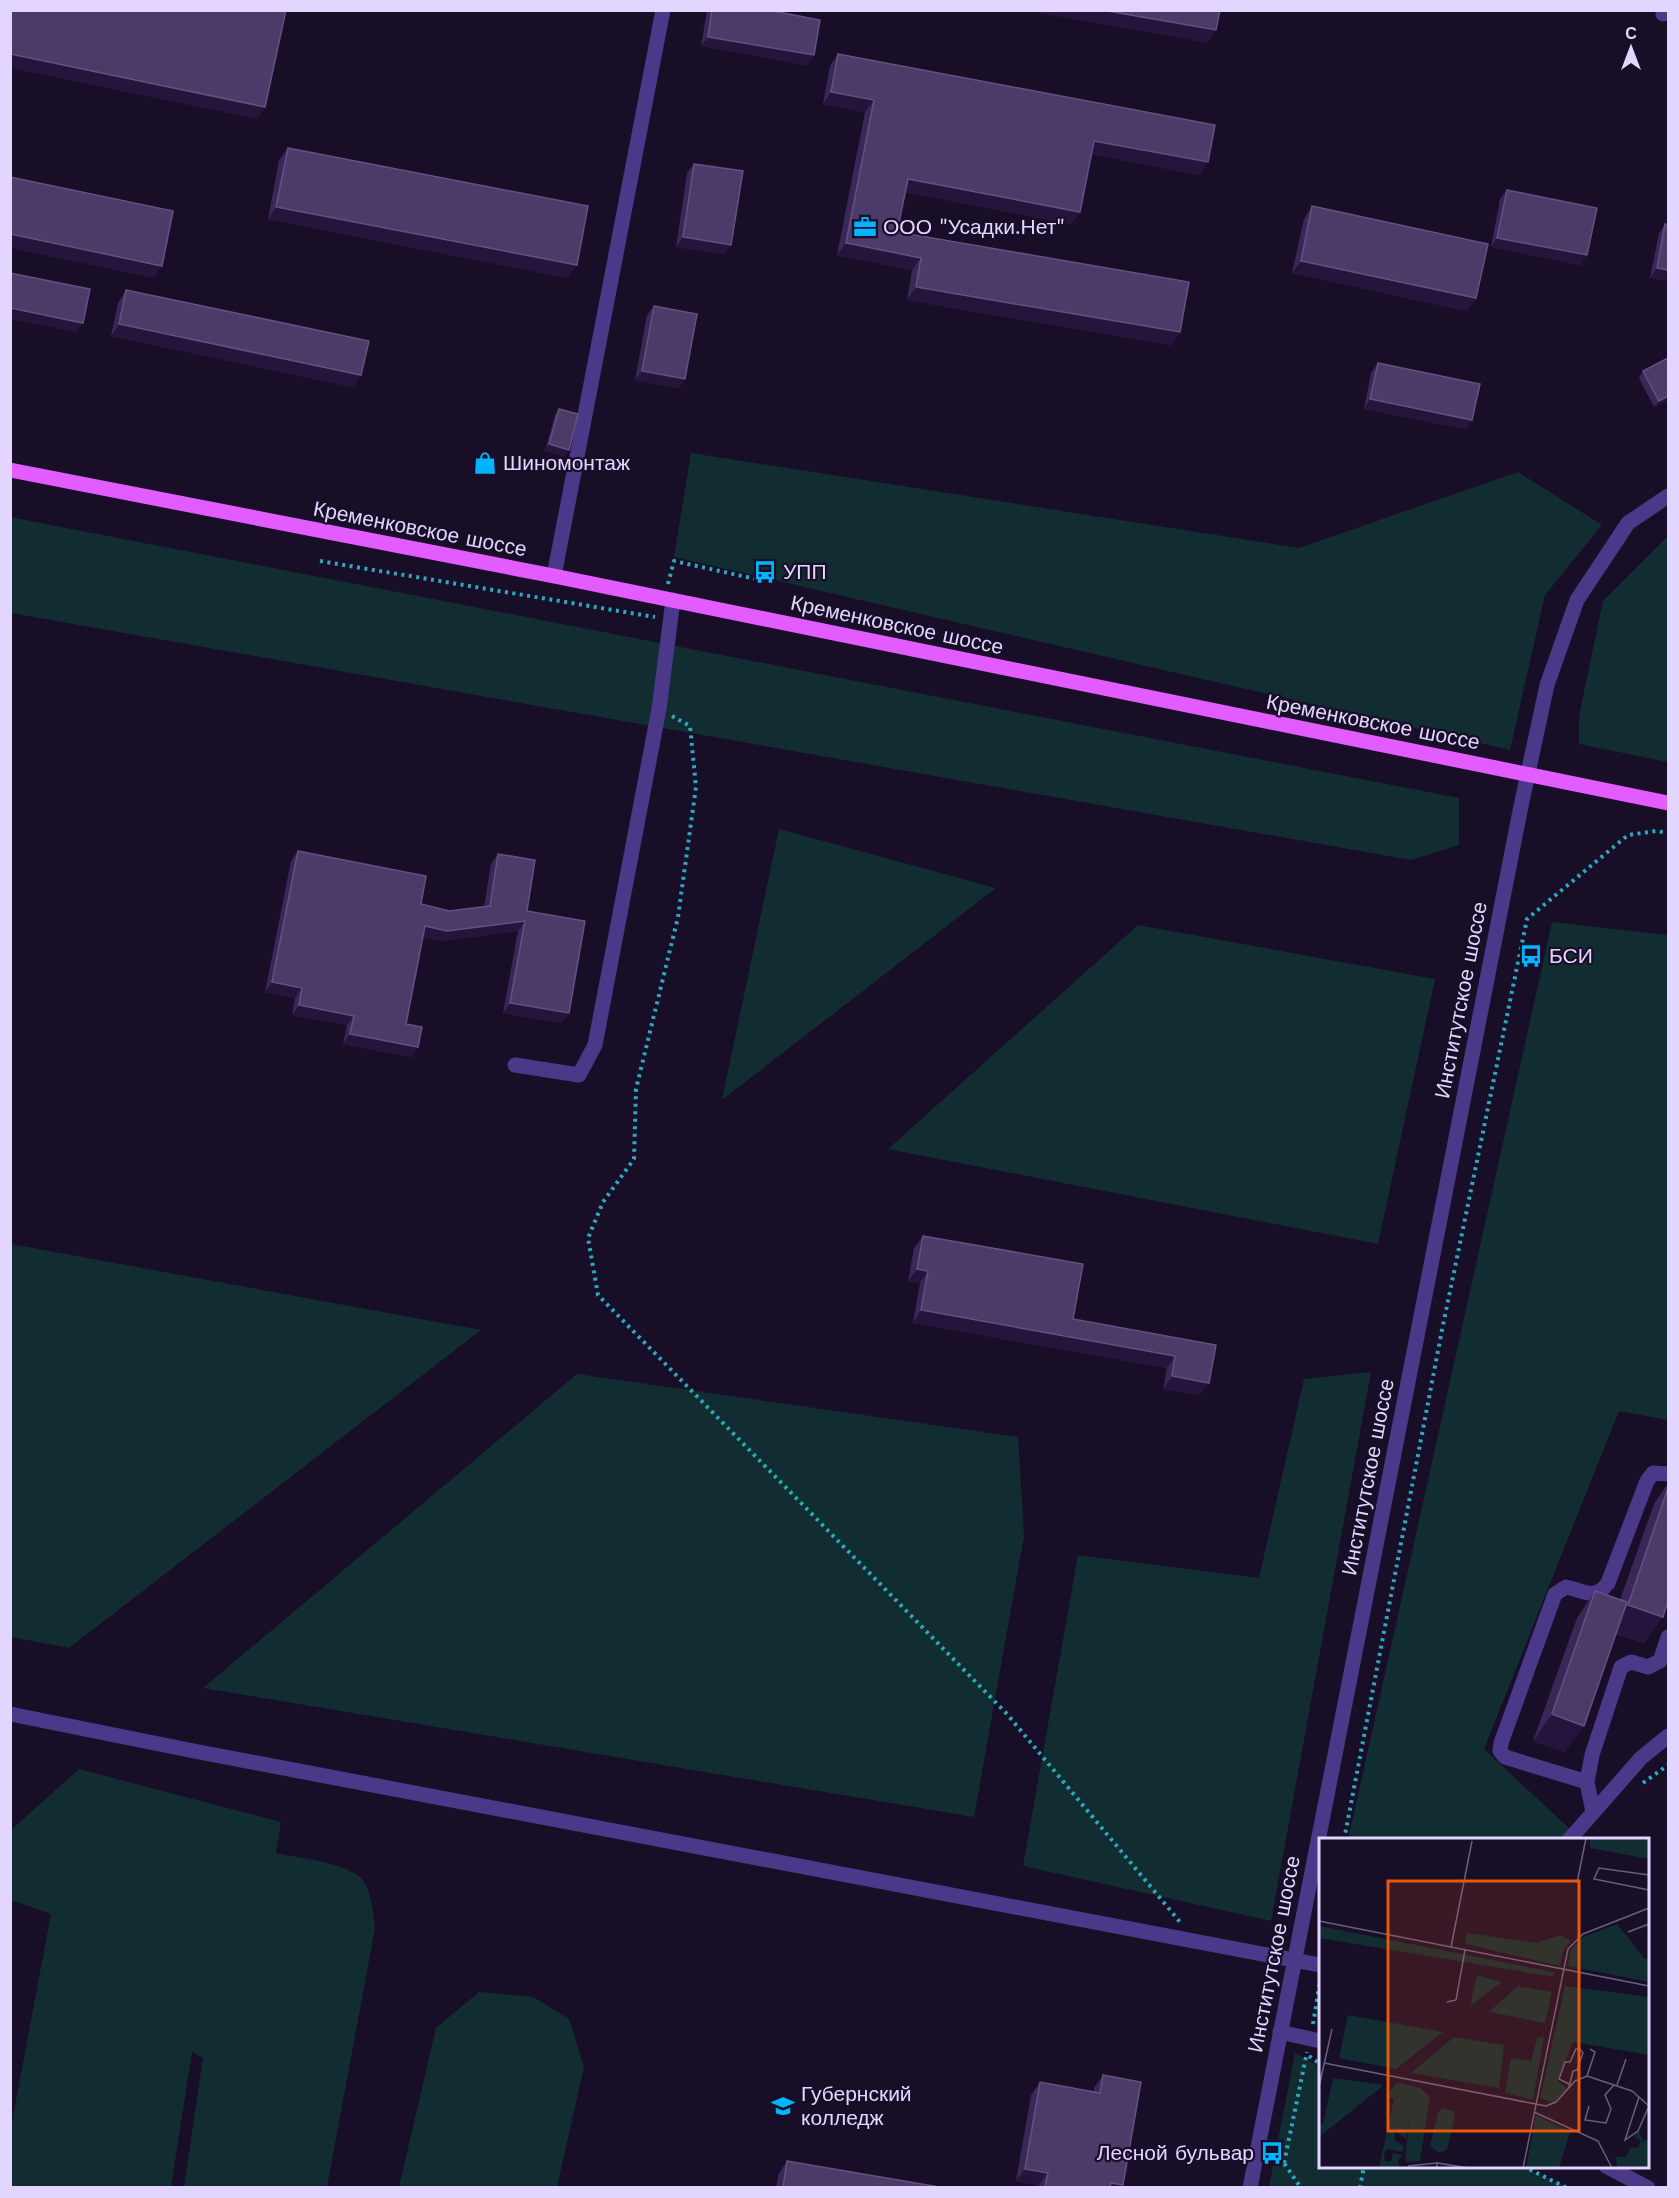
<svg xmlns="http://www.w3.org/2000/svg" width="1679" height="2198" viewBox="0 0 1679 2198" font-family="'Work Sans',sans-serif">
	<style>
		.green { fill: #112d32 }
		.lines { fill: none; stroke-linecap: round; stroke-linejoin: round }
		.path { stroke: #2aaabe; stroke-width: 4; stroke-dasharray: 3 4.5; stroke-linecap: butt }
		.minor { stroke: #4b3889; stroke-width: 15 }
		.major { stroke: #e25cff; stroke-width: 15 }
		.wall { fill: #3a2757 }
		.shaded-wall { fill: #25153c }
		.building { fill: #4c3a69; stroke: #635280; stroke-width: 1.5 }
		.labels { text-anchor: middle; stroke-width: 4.5; stroke-linejoin: round; paint-order: stroke }
		.poi-label { font-size: 21px; fill: #e2d5ff; stroke: #180e28; text-anchor: start }
		.street-label { font-size: 21px; fill: #e2d5ff; stroke: #180e28 }
		.inset-road { fill: none; stroke: #695e7e; stroke-width: 1.5 }
		.view { fill: #e8590c; fill-opacity: 0.15; stroke: #e8590c; stroke-width: 3 }
		.inset-edge { fill: none; stroke: #e2d5ff; stroke-width: 3 }
	</style>
	<rect width="100%" height="100%" fill="#180e28"/>
	<path class="green" d="M691,453L1299,548L1518,472L1602,525L1545,595L1510,750L674,557Z
		M10,517L1459,798V845L1411,860L11,613Z
		M1668,536V762L1579,744V716L1603,601Z
		M779,829L996,888L722,1100Z
		M1552,922L1668,935V1420L1619,1411L1484,1749L1570,1829L1560,1840H1348Z
		M1138,925L1435,979L1378,1244L888,1149Z
		M10,1244H11L481,1330L69,1648L11,1637Z
		M1371,1372L1271,1921L1023,1866L1078,1555L1259,1578L1304,1379Z
		M577,1374L1018,1437L1024,1536L974,1817L203,1688Z
		M79,1769L281,1822L276,1853C297,1858 353,1863 364,1882C372,1895 373,1913 375,1928L327,2187H184L203,2058L192,2052L171,2187H11V2127L51,1914L11,1900V1830Z
		M479,1992L533,1997L569,2019L584,2067L557,2187H399L436,2028Z
		M1295,2053L1320,2067V2166L1523,2167L1567,2187H1269Z"/>
	<g class="lines">
		<path class="path" d="M320,561L655,617
			M668,584L674,561L756,579L765,572
			M672,716L690,726L696,787L678,917L636,1089L634,1159L603,1202L588,1238L598,1295L1007,1714L1180,1922
			M1643,1783L1668,1765
			M1344,1840L1442,1330L1527,919L1628,835L1656,831L1668,833
			M1313,2024L1320,1982
			M1309,2056L1320,2064
			M1273,2154L1284,2163L1301,2188
			M1284,2163L1307,2052
			M1523,2166L1567,2188
			M1360,2188L1364,2166"/>
		<path class="minor" d="M1663,14L1664,10
			M554,576L663,10
			M515,1065L579,1075L595,1045L659,709L673,600
			M10,1714L199,1752L1320,1965
			M1587,1782L1505,1757L1500,1751L1501,1743L1555,1594L1566,1587C1586,1591 1594,1601 1608,1583L1647,1481L1653,1473L1668,1474
			M1593,1812L1587,1782L1592,1755L1621,1667L1631,1662L1648,1667L1660,1661L1668,1637
			M1569,1840L1641,1758L1668,1736
			M1280,2032L1320,2041
			M1606,2166L1648,2188
			M1250,2188L1521,806L1547,685L1577,600L1628,523L1668,496"/>
		<path class="major" d="M10,470L554,576L1668,803"/>
	</g>
	<path class="wall" d="M707,10H768L814,55L807,65L701,46Z
		M838,54L1208,162L1199,175L1091,154L1080,212L1071,224L905,192L897,232L1180,332L1171,345L907,300L912,270L837,255L865,112L823,104L830,66Z
		M288,148L568,278L268,219L279,160Z
		M694,164L731,245L724,254L676,247L687,173Z
		M1507,190L1581,265L1491,247L1500,199Z
		M1312,206L1476,298L1467,311L1292,273L1304,219Z
		M1665,224L1668,281L1650,278L1659,233Z
		M126,290L353,387L111,336L118,303Z
		M654,306L685,379L679,388L635,380L647,315Z
		M1378,363L1472,420L1466,429L1364,409L1371,373Z
		M1643,371L1668,400L1654,407L1639,378Z
		M559,409L569,450L564,456L545,451L555,415Z
		M298,851L421,904L449,911L484,907L491,864L498,854L527,911L562,1023L503,1013L518,931L440,941L423,937L406,1024L418,1047L411,1057L343,1044L347,1025L292,1015L295,998L265,992L291,861Z
		M923,1236L1073,1319L1216,1345L1200,1395L1163,1389L1167,1368L913,1323L920,1283L908,1281L914,1248Z
		M1668,1483V1601L1644,1643L1616,1634L1565,1752L1533,1741L1577,1618L1595,1591L1620,1600L1654,1504Z
		M1103,2075L1121,2187H1039V2185L1016,2181L1031,2095L1040,2082L1094,2092V2088Z
		M787,2161L939,2187H776L779,2173Z"/>
	<path class="shaded-wall" d="M1022,10H1102L1216,30L1208,43Z
		M708,37L814,55L807,65L701,46Z
		M10,54L265,107L257,119L10,68Z
		M831,92L874,100L865,112L823,104Z
		M1094,141L1208,162L1199,175L1085,153Z
		M908,179L1080,212L1071,224L899,191Z
		M276,207L577,265L568,278L268,219Z
		M10,234L162,266L153,278L10,248Z
		M683,237L731,245L724,254L676,247Z
		M1497,238L1587,255L1581,265L1491,247Z
		M846,243L921,258L912,270L837,255Z
		M1301,261L1476,298L1467,311L1292,273Z
		M1657,268L1668,270V281L1650,278Z
		M916,287L1180,332L1171,345L907,300Z
		M10,308L83,323L76,332L10,319Z
		M119,324L361,375L353,387L111,336Z
		M642,371L685,379L679,388L635,380Z
		M1668,396V400L1654,407L1659,401Z
		M1370,399L1472,420L1466,429L1364,409Z
		M549,444L569,450L564,456L545,451Z
		M525,921L518,931L440,941L418,936L425,926Z
		M272,982L302,988L295,998L265,992Z
		M510,1003L569,1013L562,1023L503,1013Z
		M299,1005L354,1016L347,1025L292,1015Z
		M350,1034L418,1047L411,1057L343,1044Z
		M917,1269L928,1271L920,1283L908,1281Z
		M921,1310L1175,1356L1167,1368L913,1323Z
		M1172,1376L1209,1383L1200,1395L1163,1389Z
		M1628,1605L1663,1617L1644,1643L1609,1631Z
		M1552,1714L1584,1726L1565,1752L1533,1741Z
		M1025,2169L1048,2173L1039,2185L1016,2181Z
		M1111,2183L1123,2185L1121,2187H1108Z"/>
	<path class="building" d="M10,10H286L265,107L10,54Z
		M712,10H768L820,20L814,55L708,37Z
		M1102,10H1220L1216,30Z
		M838,54L1215,125L1208,162L1094,141L1080,212L908,179L897,232L1189,282L1180,332L916,287L921,258L846,243L874,100L831,92Z
		M288,148L588,206L577,265L276,207Z
		M694,164L743,171L731,245L683,237Z
		M10,177L173,211L162,266L10,234Z
		M1507,190L1597,208L1587,255L1497,238Z
		M1312,206L1488,244L1476,298L1301,261Z
		M1665,224L1668,225V270L1657,268Z
		M10,273L90,289L83,323L10,308Z
		M126,290L369,341L361,375L119,324Z
		M654,306L697,314L685,379L642,371Z
		M1668,358V396L1659,401L1643,371Z
		M1378,363L1480,384L1472,420L1370,399Z
		M559,409L578,414L569,450L549,444Z
		M298,851L426,876L421,904L449,911L490,906L498,854L535,860L527,911L585,921L569,1013L510,1003L525,921L447,931L425,926L406,1024L422,1027L418,1047L350,1034L354,1016L299,1005L302,988L272,982Z
		M923,1236L1083,1264L1073,1319L1216,1345L1209,1383L1172,1376L1175,1356L921,1310L928,1271L917,1269Z
		M1668,1488V1601L1663,1617L1628,1605Z
		M1595,1591L1627,1602L1584,1726L1552,1714Z
		M1103,2075L1141,2082L1123,2185L1111,2183L1110,2187H1045L1048,2173L1025,2169L1040,2082L1100,2093Z
		M787,2161L939,2187H783Z"/>
	<defs>
		<g id="office-bare" transform="scale(1.8)"><path d="M-6-3h4V-5.5h4V-3h4V5H-6ZM-1-4.5V-3h2v-1.5ZM-6 0V1H6V0Z" fill="#01b4ff" stroke="#180e28" stroke-width="2.5" paint-order="stroke"/></g>
		<g id="shop-bare" transform="scale(1.8)"><path d="M-5-2.5h2.3a2.7 3.5 0 0 1 5.4 0H5L5.5 6h-11ZM-1.5-2.5h3a1.5 2.3 0 0 0-3 0Z" fill="#01b4ff" stroke="#180e28" stroke-width="2.5" paint-order="stroke"/></g>
		<g id="bus-bare" transform="scale(1.8)"><path d="M-5-6H5V4H4V6H2V4H-2V6H-4V4H-5ZM-3.5-4V0h7V-4ZM-3.5 1.2v1.5H-2V1.2ZM2 1.2v1.5H3.5V1.2Z" fill="#01b4ff" stroke="#180e28" stroke-width="2.5" paint-order="stroke"/></g>
		<g id="university-bare" transform="scale(1.8)"><path d="M0-5L7-2L0 1L-7-2ZM-4 1L0 2.5L4 1V4Q0 6-4 4Z" fill="#01b4ff" stroke="#180e28" stroke-width="2.5" paint-order="stroke"/></g>
	</defs>
	<g fill-rule="evenodd">
		<use href="#office-bare" x="865" y="227"/>
		<use href="#shop-bare" x="485" y="463"/>
		<use href="#bus-bare" x="765" y="572"/>
		<use href="#bus-bare" x="1531" y="956"/>
		<use href="#university-bare" x="783" y="2106"/>
		<use href="#bus-bare" x="1272" y="2153"/>
	</g>
	<g class="labels">
		<g class="poi-label">
			<text x="883" y="234">ООО "Усадки.Нет"</text>
			<text x="503" y="470">Шиномонтаж</text>
			<text x="783" y="579">УПП</text>
			<text x="1549" y="963">БСИ</text>
			<text x="801" y="2101">Губернский<tspan x="801" dy="24">колледж</tspan></text>
			<text x="1254" y="2160" text-anchor="end">Лесной бульвар</text>
		</g>
		<g class="street-label">
			<text transform="translate(420 529) rotate(11)" y="7">Кременковское шоссе</text>
			<text transform="translate(897 625) rotate(12)" y="7">Кременковское шоссе</text>
			<text transform="translate(1373 722) rotate(11)" y="7">Кременковское шоссе</text>
			<text transform="translate(1461 1000) rotate(-79)" y="7">Институтское шоссе</text>
			<text transform="translate(1368 1477) rotate(-79)" y="7">Институтское шоссе</text>
			<text transform="translate(1274 1954) rotate(-79)" y="7">Институтское шоссе</text>
		</g>
	</g>
	<g transform="translate(1319 1838)">
		<rect width="330" height="330" fill="#180e28"/>
		<path d="M271,0H330V21L271,10ZM298,86L326,121L330,120V144L249,128L252,111L264,99ZM0,88L235,134V139L0,100ZM148,95L217,105L242,97L252,103L245,111L241,128L146,106ZM158,137L183,144L151,168ZM199,148L233,154L226,185L170,174ZM246,148L330,159V217L254,204L238,242L248,251L234,265L221,260ZM29,177L124,194L77,231L20,220ZM135,199L185,207L180,250L92,235ZM225,199L214,262L186,255L192,220L212,223L218,200ZM14,240L65,247L0,299V286H4ZM78,244L101,250L111,259L101,323L88,324L86,321L91,277L87,301L76,293V303L85,308L84,314L68,311L65,315L66,323L72,324L74,315L84,317L79,322L80,330H60L75,261L67,258ZM124,270L134,273L136,278L128,312L120,315L111,308L119,274ZM217,277L251,294L240,330H207ZM320,293L324,303L330,300L329,330H298L297,319H307L311,310L319,309L322,303L315,298Z" fill="#112d32"/>
		<path class="inset-road" d="M330,37L280,30L275,41L330,52M258,45L267,0M0,83L330,148M309,94L330,86M132,109L153,3M128,164L137,162L146,112M5,225L227,268L237,264L256,243L268,238L313,253L330,268M268,238L276,214L271,211M250,246L240,241L246,224H251L257,211H261L264,215L258,232L254,233L250,249M298,247L307,221M0,249L13,191M320,259L306,302L319,293L330,268M270,268L266,282L287,285L292,271L286,257L295,247M215,274L279,303L293,330M89,328L118,325M118,330V325L150,330M204,330L249,111L264,96L330,70"/>
		<path class="view" d="M69,43H260V293H69Z"/>
		<rect width="330" height="330" class="inset-edge"/>
	</g>
	<rect width="1679" height="2198" fill="none" stroke="#e2d5ff" stroke-width="24"/>
	<g transform="translate(1631 48)" stroke="#180e28" stroke-width="4.5" paint-order="stroke">
	<path d="M0-4.5L10 22L0 15L-10 22Z" fill="#e2d5ff"/>
	<text y="-9" font-size="16" font-weight="bold" text-anchor="middle" fill="#e2d5ff">С</text>
	</g>
</svg>
